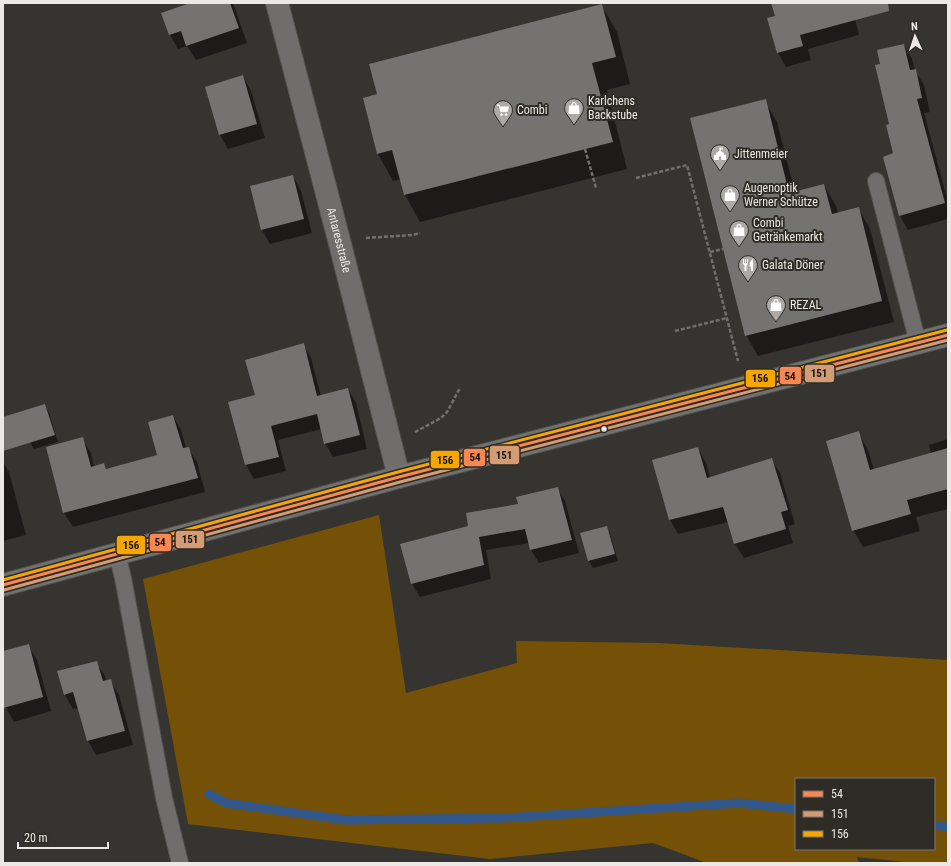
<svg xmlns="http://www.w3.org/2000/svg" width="951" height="866" viewBox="0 0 951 866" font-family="'Roboto Condensed',sans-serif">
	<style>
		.forest { fill: #745107; fill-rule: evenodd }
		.shadow { fill: #0007 }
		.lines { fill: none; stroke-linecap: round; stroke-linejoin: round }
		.stream { stroke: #32578a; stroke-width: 9 }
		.building { fill: #757371 }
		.lane-casing { stroke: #53514e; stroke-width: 18 }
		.street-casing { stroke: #53514e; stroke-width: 24 }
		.secondary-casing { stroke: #53514e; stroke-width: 24 }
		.path { stroke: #71706d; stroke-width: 2.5; stroke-dasharray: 4 2; stroke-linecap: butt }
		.lane { stroke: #706e6c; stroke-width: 16 }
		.street { stroke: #706e6c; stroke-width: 22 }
		.secondary { stroke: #71726f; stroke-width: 22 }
		.bus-1-casing { stroke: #2f2b25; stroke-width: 6 }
		.bus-2-casing { stroke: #2f2b25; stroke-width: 6 }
		.bus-3-casing { stroke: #2f2b25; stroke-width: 6 }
		.bus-1 { stroke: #f88751; stroke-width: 3 }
		.bus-2 { stroke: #d39c74; stroke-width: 3 }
		.bus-3 { stroke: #f7a600; stroke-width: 3 }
		.bus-dot { fill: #ebe8e5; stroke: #2f2b25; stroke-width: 1.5 }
		.labels { text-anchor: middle; stroke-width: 4; stroke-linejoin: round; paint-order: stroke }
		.poi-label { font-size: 12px; fill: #ebe8e5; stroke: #2f2b25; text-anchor: start }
		.street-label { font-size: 12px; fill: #ebe8e5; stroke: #2f2b25 }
		.line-badge { stroke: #2f2b25; stroke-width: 1.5 }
		.pale-badge-label { font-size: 11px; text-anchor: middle; font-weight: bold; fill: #111 }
	</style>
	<rect width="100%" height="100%" fill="#363431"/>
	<path class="forest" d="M379,515L406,693L517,663L516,641L658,643L948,660V863H914L857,857L859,863H707L653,843L490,859L188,824L143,579ZM796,779H934V849H796Z"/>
	<path class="shadow" d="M192,3H233L247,43L196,60L187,46L178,49L170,35L163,13Z
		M772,3H851L859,35L808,49L811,60L786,67L778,53L769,19L776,17Z
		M602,6L617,32L630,84L607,90L627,169L420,222L405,195L401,179L393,181L378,154L364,99L378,95Z
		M904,45L912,59L915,70L924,85L930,112L924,113L948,202V219L908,230L900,216L884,158L894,154L881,65Z
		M243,76L251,91L265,138L228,149L220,135Z
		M765,101L777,122L795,192L824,185L836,206L838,213L858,208L870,229L894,322L758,356L746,335Z
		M293,176L301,191L312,233L270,244L262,230L251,187Z
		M303,344L311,358L321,396L348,389L356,403L367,449L333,457L325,443L322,429L278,440L286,471L254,479L246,465L229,403L256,395Z
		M45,406L49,413L58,442L34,449L30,442Z
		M173,416L181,430L186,448H188L197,462L205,492L73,527L64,513L82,439L91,453L94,467L104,464L107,470L158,455Z
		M858,432L868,450L874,470L931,454L929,445L948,439V509L916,517L920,531L863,547L853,530Z
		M698,448L706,463L710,478L771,459L780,473L795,524L788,526L793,543L744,558L735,544L729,522L678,534L670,520Z
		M3,462L9,472L26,535L3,541Z
		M557,488L565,501L579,553L539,563L531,550L529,543L486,550L491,579L420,597L412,584L402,544L470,527Z
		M606,527L610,534L618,561L593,568L589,561L581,534Z
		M28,645L37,660L51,711L14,722L6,708L3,697V652Z
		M96,662L105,676L106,681H110L119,695L133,745L96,755L88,741L79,708L73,709L65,695L59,672Z"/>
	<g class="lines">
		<path class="stream" d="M209,794L226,803L346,820L503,818L739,803L796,809
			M934,825L948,827"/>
	</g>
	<path class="building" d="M190,3H230L239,28L186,46L181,31L169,35L161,13Z
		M771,3H888L889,11L800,35L803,46L777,53L767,18L775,16Z
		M602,4L616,57L592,63L613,142L404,195L392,150L377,154L363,98L377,94L369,64Z
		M904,44L910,70L916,69L922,98L917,99L945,203L899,216L883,157L893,153L886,125L889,124L875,65L880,64L877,50Z
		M243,75L257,124L219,135L205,87Z
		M766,99L789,193L824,184L832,214L859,207L882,301L745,336L690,118Z
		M293,175L304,219L261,230L250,186Z
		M304,343L317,396L348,388L360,435L324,444L317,414L271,426L279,457L245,465L228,402L255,395L245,360Z
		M45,404L55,435L3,451V417Z
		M173,415L183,448L189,447L198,478L63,513L46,447L83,437L91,467L104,463L106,469L157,455L148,422Z
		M859,431L870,470L948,448V489L907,500L911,514L852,531L826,441Z
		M698,447L707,478L772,458L788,510L781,512L786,529L734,544L723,507L669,520L652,460Z
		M558,487L572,540L530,550L525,529L479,537L484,565L411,584L400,544L468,526L466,513L518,504L516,497Z
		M607,526L615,554L588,561L580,533Z
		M29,644L43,697L3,708V651Z
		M97,661L103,681L111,679L125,731L87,741L73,692L64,695L57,671Z"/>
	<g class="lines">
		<g class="lane-casing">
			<path id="lane" d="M876,181L918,343
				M117,554L123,578L164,798L180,863"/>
		</g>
		<g class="street-casing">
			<g id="street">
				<path id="s1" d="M277,3L339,240L399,477"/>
			</g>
		</g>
		<g class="secondary-casing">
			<path id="secondary" d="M3,585L399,477L948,335"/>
		</g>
		<path class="path" d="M585,149L596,188
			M636,178L687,165L738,361
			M366,238L413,235L420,233
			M710,252L723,249
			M675,331L727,318
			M415,432L441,418L447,412L460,388"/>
		<use href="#lane" class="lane"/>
		<use href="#street" class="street"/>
		<use href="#secondary" class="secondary"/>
		<g class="bus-1-casing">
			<path id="bus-1" d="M3,585L399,477L948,335"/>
		</g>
		<g class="bus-2-casing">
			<path id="bus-2" d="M4,590L400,482L948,340"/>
		</g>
		<g class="bus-3-casing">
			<path id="bus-3" d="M3,580L398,472L947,330"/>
		</g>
		<use href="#bus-1" class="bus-1"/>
		<use href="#bus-2" class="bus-2"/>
		<use href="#bus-3" class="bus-3"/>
	</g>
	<defs>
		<g id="shop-pin" transform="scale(1)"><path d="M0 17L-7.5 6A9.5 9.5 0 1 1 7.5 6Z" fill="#aca9a6" stroke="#2f2b25"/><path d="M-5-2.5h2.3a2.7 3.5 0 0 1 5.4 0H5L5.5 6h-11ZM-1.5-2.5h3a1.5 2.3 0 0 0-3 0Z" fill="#fff"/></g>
		<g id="supermarket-pin" transform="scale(1)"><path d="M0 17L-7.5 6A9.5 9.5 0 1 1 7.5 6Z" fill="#aca9a6" stroke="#2f2b25"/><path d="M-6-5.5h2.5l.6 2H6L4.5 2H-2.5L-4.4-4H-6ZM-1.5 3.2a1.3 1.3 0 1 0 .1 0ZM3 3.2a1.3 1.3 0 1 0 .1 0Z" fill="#fff"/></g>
		<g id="civic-pin" transform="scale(1)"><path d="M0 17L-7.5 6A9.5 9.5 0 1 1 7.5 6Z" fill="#aca9a6" stroke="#2f2b25"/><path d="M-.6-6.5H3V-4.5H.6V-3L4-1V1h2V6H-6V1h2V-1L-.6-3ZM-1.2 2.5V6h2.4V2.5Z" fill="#fff"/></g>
		<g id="restaurant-pin" transform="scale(1)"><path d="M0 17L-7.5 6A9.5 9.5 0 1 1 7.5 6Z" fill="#aca9a6" stroke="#2f2b25"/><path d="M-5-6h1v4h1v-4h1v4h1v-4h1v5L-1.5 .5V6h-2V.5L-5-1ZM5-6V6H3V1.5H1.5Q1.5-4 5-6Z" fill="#fff"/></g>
	</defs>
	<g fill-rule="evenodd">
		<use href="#shop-pin" x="574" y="108"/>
		<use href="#supermarket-pin" x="503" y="110"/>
		<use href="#civic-pin" x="720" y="154"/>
		<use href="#shop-pin" x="730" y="195"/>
		<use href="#shop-pin" x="739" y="230"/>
		<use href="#restaurant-pin" x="748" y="265"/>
		<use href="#shop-pin" x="776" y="305"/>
	</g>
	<circle class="bus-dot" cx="604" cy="429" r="3.5"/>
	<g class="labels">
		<g class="poi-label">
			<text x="588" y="105">Karlchens<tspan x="588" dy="14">Backstube</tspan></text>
			<text x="517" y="114">Combi</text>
			<text x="734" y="158">Jittenmeier</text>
			<text x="744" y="192">Augenoptik<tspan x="744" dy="14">Werner Schütze</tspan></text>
			<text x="753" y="227">Combi<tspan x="753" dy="14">Getränkemarkt</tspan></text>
			<text x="762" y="269">Galata Döner</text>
			<text x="790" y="309">REZAL</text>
		</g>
		<g class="street-label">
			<text dy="4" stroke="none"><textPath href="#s1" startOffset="245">Antaresstraße</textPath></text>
		</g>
	</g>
	<g class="line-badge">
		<rect x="804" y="364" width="31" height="19" rx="4" fill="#d39c74"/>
		<rect x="779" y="366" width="23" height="19" rx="4" fill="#f88751"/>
		<rect x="745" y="369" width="31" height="19" rx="4" fill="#f7a600"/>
		<rect x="489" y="445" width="31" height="20" rx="4" fill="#d39c74"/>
		<rect x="463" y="448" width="23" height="19" rx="4" fill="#f88751"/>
		<rect x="430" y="450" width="30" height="19" rx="4" fill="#f7a600"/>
		<rect x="175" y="530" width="30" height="19" rx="4" fill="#d39c74"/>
		<rect x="149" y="533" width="23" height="19" rx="4" fill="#f88751"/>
		<rect x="116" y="535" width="30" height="20" rx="4" fill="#f7a600"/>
	</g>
	<g class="pale-badge-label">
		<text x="819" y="377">151</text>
		<text x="790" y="380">54</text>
		<text x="760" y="382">156</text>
		<text x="504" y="459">151</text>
		<text x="475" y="461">54</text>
		<text x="445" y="464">156</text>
		<text x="190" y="543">151</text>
		<text x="160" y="546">54</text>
		<text x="131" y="549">156</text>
	</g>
	<rect width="951" height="866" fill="none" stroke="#ebe8e5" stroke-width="8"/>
	<rect x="795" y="778" width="140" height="72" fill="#2f2b25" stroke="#7a7772"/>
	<rect x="803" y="791" width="20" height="6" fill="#f88751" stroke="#7a7772"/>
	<text x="831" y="798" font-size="12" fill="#ebe8e5">54</text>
	<rect x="803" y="811" width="20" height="6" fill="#d39c74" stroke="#7a7772"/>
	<text x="831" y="818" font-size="12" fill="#ebe8e5">151</text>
	<rect x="803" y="831" width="20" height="6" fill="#f7a600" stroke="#7a7772"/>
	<text x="831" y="838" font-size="12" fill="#ebe8e5">156</text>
	<g transform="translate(915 36) rotate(357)" stroke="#2f2b25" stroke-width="3" paint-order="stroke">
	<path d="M0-3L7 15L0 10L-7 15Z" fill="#ebe8e5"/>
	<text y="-6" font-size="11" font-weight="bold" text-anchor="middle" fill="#ebe8e5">N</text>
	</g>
	<path d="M18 842v6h90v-6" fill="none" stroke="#ebe8e5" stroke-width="2"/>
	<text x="24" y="842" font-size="12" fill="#ebe8e5" stroke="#2f2b25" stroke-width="3" paint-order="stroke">20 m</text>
</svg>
